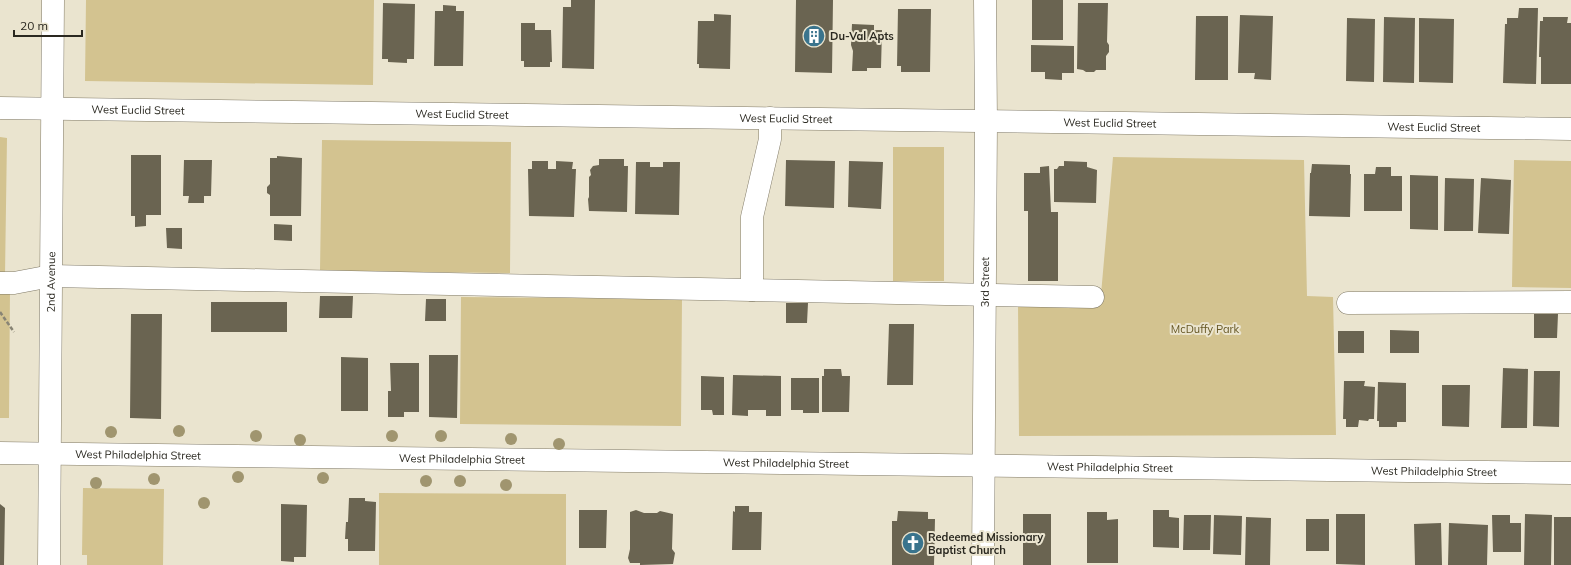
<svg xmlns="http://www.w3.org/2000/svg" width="1571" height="565" viewBox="0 0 1571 565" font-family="Mulish,sans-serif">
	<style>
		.green { fill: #d3c390 }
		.building { fill: #6a6451 }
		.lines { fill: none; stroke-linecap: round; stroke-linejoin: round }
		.minor-casing { stroke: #807a67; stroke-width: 23 }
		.path { stroke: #888475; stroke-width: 2.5; stroke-dasharray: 4 2; stroke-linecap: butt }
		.minor { stroke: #fff; stroke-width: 22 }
		.tree { fill: #a0956f }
		.labels { text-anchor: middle; stroke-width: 4; stroke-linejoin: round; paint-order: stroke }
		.poi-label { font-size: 11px; font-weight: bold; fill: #2a2820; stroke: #eae4cf; text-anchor: start }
		.street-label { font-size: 11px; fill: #2a2820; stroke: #eae4cf }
		.park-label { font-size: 11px; fill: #645521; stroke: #eae4cf }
	</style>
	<rect width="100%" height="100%" fill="#eae4cf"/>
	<path class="green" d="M86,0H374L373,85L85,81Z
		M0,137L7,138L5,275H0Z
		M322,140L511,142L510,273L320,271Z
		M893,147H944V281H893Z
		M1113,157L1304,160L1307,296L1333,297L1336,435L1019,436L1018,304L1100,306Z
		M1514,160L1571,161V288L1512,287Z
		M0,290H10L9,418H0Z
		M461,297L682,299L681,426L460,424Z
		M83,488L164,489L163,565H87V555H82Z
		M379,493L566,494V565H379Z"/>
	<path class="building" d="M571,0H595L594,69L562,68L563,7H571Z
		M796,0H833L832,73L795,72Z
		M1032,0H1063V40H1032Z
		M383,3L415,4L414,59H407V63L388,62V59H382Z
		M1078,3H1108L1107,42L1109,45V52L1106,56V70H1096L1094,72H1086L1083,70L1077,69Z
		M443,5L456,6V11H464L463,66H434L435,11H443Z
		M1519,8H1538L1536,84L1503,83L1505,24H1507V18H1518Z
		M898,9H931L930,72H901V66H897Z
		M714,14L731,15L730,69L699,68V64H697L698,21H714Z
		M1240,15L1273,16L1271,80L1254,79L1255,73H1238Z
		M1196,16H1228V80H1195Z
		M1384,17L1415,18L1414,83L1383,82Z
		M1543,17H1568L1567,23H1571V84H1541V57H1539L1540,21H1543Z
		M1347,18L1375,19L1374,82L1346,81Z
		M1419,18L1454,19L1453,83L1419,82Z
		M521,23H535V30H551L552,62H550V67H524V61H521Z
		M852,24L874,25V30H882L881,68H867V71H852L853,51L851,45Z
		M1031,45L1074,46V73H1062V80L1045,79V72H1031Z
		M131,155H161V215H146V226L135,227V216H131Z
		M277,156L302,158L301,216H270V195L267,193V187L270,184V158H277Z
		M599,159H624V166H628L627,212L589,211L588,199L589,197V177L591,175L590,170L593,166L599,165Z
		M184,160H212L211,196H204V203H188L189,196H183Z
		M786,160L835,161L834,208L785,206Z
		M532,161H548V169H556V161L573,162L572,169H576L574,217L529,216L528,169H532Z
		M849,161L883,162L881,209L848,207Z
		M1064,161L1087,162V167L1097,170L1096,203L1054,202V169H1057L1059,166H1064Z
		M636,162H650V167H663V162H680L679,215L635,214Z
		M1312,164L1350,165V174H1351L1350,217L1309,216L1310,173H1311Z
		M1049,166L1051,212H1058V281H1028V211H1024V173H1040V167Z
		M1376,167H1391V176H1402V211H1364V174H1375Z
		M1410,175L1438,176V230L1410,229Z
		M1445,178L1474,179L1473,231H1444Z
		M1481,178L1511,180L1509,234L1478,233Z
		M274,224L292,225V241L274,240Z
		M166,228H182V249L167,248Z
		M320,296H353L352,318H319Z
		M426,299H446V321H425Z
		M211,302H287V332H211Z
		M786,303H808L807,323H786Z
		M131,314H162L161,419L130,418Z
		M1534,314H1558L1557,338H1534Z
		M889,324H914L913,385H887Z
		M1390,330L1419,331V353H1390Z
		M1338,331H1364V353H1338Z
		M429,355H458L457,418L429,417Z
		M341,357L368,358V411H341Z
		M390,363H419V412H404V417H388V391H391Z
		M1503,368L1528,369L1527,428H1501Z
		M824,369H841L842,376H850L849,412H822V376H824Z
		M1534,371H1560L1559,427L1533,426Z
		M733,375L781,376V416H766V410H748V416L732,415Z
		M701,376L724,377V415H713L712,410H701Z
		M791,378H819V413H803V410H791Z
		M1344,381H1365L1364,386L1375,387L1374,419H1369L1368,421L1359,420L1358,427H1346V419H1343Z
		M1378,382L1406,383V422H1397V427H1379V421H1377Z
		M1442,385H1470L1469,427L1442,426Z
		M349,498H365V501L376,502L375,551H348V539H345L346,522H348Z
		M0,504L5,508L4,565H0Z
		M281,504L307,505L306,557H294V562L281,561Z
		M735,506H749V512H762L761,550H732L733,511L735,512Z
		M579,510H607L606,548H579Z
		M636,510L644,513H657L660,511L673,514L672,549L675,553L673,564L640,565V563H630L628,558L630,549V512Z
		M1153,510H1169V517L1179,518V548L1153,547Z
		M898,511L928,512V519H935L934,565H892V521H897Z
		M1087,512H1107V520L1118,519V563H1087Z
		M1023,514H1051V565H1023Z
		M1336,514H1365V565L1336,564Z
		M1525,514L1552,515L1551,565H1524Z
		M1184,515H1211L1210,550H1183Z
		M1214,515L1242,516L1241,555L1213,554Z
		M1492,515H1510V523H1521V552H1493Z
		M1246,517L1271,518L1270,565H1245Z
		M1554,517H1571V565H1554Z
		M1306,519H1329V551H1306Z
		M1441,523L1442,565H1415L1414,524Z
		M1449,523L1488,525L1487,565H1448Z"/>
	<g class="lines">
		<g class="minor-casing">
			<g id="minor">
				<path id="s1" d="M0,108L1571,129"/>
				<path d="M0,283H14L51,276L1093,297"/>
				<path d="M752,290V217L770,139V118"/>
				<path d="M1348,303L1571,302"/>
				<path id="s2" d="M0,453L1571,473"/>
				<path id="s3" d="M49,565L53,0"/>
				<path id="s4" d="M983,565L986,122L985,0"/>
			</g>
		</g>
		<path class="path" d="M0,312L14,332"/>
		<use href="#minor" class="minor"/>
	</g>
	<g class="tree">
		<circle cx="179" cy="431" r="6"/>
		<circle cx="111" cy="432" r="6"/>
		<circle cx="256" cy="436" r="6"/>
		<circle cx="392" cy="436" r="6"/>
		<circle cx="441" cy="436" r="6"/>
		<circle cx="511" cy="439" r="6"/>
		<circle cx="300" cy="440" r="6"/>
		<circle cx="559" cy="444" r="6"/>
		<circle cx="238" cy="477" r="6"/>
		<circle cx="323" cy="478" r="6"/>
		<circle cx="154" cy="479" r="6"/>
		<circle cx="426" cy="481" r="6"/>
		<circle cx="460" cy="481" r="6"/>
		<circle cx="96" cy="483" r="6"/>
		<circle cx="506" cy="485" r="6"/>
		<circle cx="204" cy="503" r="6"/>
	</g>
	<defs>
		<g id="building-disc" transform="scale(1.15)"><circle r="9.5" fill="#3a748d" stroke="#eae4cf"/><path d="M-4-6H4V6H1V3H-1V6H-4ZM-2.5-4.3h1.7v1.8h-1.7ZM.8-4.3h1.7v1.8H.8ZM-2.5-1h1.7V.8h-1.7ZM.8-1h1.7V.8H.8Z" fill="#fff"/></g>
		<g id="church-disc" transform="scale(1.15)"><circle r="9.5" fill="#3a748d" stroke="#eae4cf"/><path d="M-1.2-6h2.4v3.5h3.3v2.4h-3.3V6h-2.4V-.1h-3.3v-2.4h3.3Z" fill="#fff"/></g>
	</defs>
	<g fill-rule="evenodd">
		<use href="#building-disc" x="814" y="36"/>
		<use href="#church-disc" x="913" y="543"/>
	</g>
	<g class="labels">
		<g class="poi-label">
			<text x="830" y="40">Du-Val Apts</text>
			<text x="928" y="541">Redeemed Missionary<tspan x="928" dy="13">Baptist Church</tspan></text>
		</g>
		<g class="street-label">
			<text dy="4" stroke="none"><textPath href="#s1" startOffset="138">West Euclid Street</textPath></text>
			<text dy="4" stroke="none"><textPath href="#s1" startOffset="462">West Euclid Street</textPath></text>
			<text dy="4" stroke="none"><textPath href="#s1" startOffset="786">West Euclid Street</textPath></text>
			<text dy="4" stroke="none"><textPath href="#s1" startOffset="1110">West Euclid Street</textPath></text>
			<text dy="4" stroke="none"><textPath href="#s1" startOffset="1434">West Euclid Street</textPath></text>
			<text dy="4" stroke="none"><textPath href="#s3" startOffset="283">2nd Avenue</textPath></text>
			<text dy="4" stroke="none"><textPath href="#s4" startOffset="283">3rd Street</textPath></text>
			<text dy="4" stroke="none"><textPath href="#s2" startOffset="138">West Philadelphia Street</textPath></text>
			<text dy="4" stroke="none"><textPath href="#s2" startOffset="462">West Philadelphia Street</textPath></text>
			<text dy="4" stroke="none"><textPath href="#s2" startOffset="786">West Philadelphia Street</textPath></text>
			<text dy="4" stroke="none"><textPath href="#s2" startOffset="1110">West Philadelphia Street</textPath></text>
			<text dy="4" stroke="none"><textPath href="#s2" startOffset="1434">West Philadelphia Street</textPath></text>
		</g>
		<g class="park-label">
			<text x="1205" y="333">McDuffy Park</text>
		</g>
	</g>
	<path d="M14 30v6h68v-6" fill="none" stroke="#2a2820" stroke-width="2"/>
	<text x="20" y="30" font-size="12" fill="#2a2820" stroke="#eae4cf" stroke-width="3" paint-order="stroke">20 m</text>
</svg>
